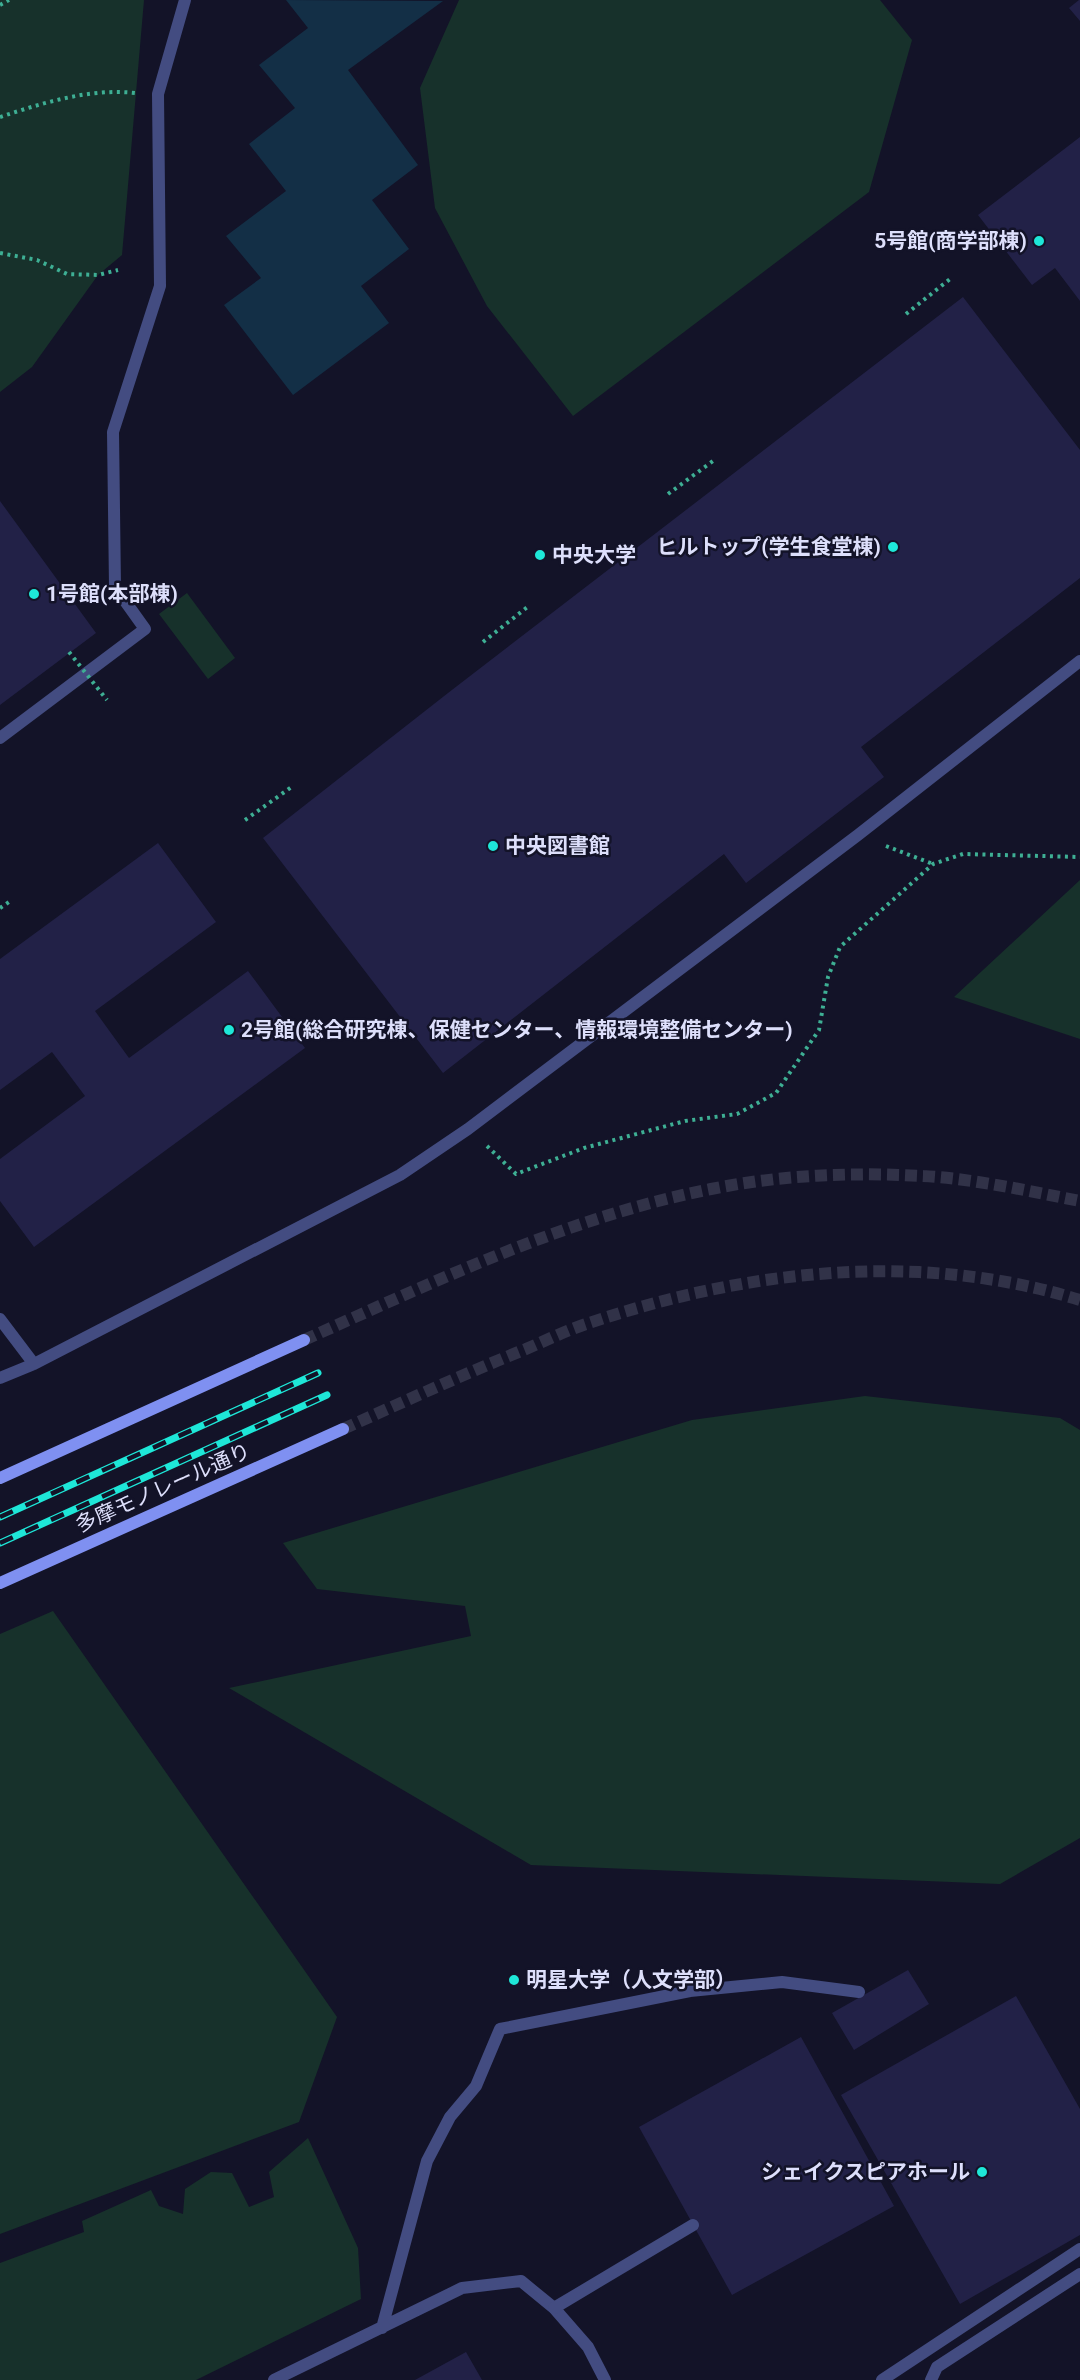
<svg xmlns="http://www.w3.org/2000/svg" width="1080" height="2380" viewBox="0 0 1080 2380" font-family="Roboto,'Noto Sans JP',sans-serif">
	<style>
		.green { fill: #17312b }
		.water { fill: #132f46 }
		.building { fill: #222147 }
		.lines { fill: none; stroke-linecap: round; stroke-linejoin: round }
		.secondary-tunnel { stroke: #313248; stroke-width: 12; stroke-dasharray: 12 6; stroke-linecap: butt }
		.path { stroke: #3eaf94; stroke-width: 4; stroke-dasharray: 3 4.5; stroke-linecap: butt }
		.service { stroke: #434c81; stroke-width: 12 }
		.pedestrian { stroke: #434c81; stroke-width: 12 }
		.secondary { stroke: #7f90f1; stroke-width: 12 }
		.rail-casing { stroke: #1ee7d8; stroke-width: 7 }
		.rail { stroke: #131328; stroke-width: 4.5; stroke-dasharray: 14; stroke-linecap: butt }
		.path-bridge { stroke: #3eaf94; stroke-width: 4; stroke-dasharray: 3 4.5; stroke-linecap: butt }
		.poi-dot { fill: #1ee7d8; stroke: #131328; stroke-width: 2 }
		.labels { text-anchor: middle; stroke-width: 5; stroke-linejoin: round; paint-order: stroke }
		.poi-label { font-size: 21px; font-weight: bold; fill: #dddffb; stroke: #131328; text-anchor: start }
		.street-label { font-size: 21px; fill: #dddffb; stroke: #131328 }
	</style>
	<rect width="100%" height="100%" fill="#131328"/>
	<path class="green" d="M0,0H144L122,255L98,275L32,367L0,392Z
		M459,0H880L912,40L869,192L573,416L487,306L435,208L420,88Z
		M187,593L235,658L208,679L159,614Z
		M1080,880V1039L954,997Z
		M865,1396L1060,1418L1080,1430V1838L1000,1884L531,1865L229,1688L471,1636L465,1606L317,1589L283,1543L692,1420Z
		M53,1611L337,2017L299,2122L0,2234V1634Z
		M308,2138L358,2248L361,2299L196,2380H0V2263L84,2232L82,2221L151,2190L159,2206L183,2214L185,2189L211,2172L232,2173L249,2207L274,2197L269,2172Z"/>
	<path class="water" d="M286,0L443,1L348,70L418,165L372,200L409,249L361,286L389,323L293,395L224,305L261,278L226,236L286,191L249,144L295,108L259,65L308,28Z"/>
	<path class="building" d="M1079,0H1080V21L1069,8Z
		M1080,137V301L1055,268L1032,285L978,215Z
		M963,297L1080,450V578L861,747L884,777L746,883L724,854L443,1073L263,838L448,693Z
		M0,501L96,633L0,705Z
		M158,843L216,922L95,1011L129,1058L248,971L305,1048L34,1247L0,1201V1159L85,1096L52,1052L0,1090V959Z
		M908,1970L929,2004L854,2050L832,2013Z
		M1016,1996L1080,2109V2235L960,2304L841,2095Z
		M801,2037L894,2206L732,2295L639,2127Z
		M466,2352L482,2380H415Z"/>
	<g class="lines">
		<path class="secondary-tunnel" d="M304,1340C436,1281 568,1217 711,1189C780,1175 853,1172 923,1176C976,1179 1028,1191 1080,1201
			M343,1429C403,1402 464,1374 526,1349C547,1340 567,1330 589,1323C747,1270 919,1250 1080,1300"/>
		<path class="path" d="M0,5L9,0
			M0,117C43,103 89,88 135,93
			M0,253L37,260L67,274L98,275L118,270
			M906,314L950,279
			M668,494L713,461
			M483,642L530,605
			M245,820L293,786
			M886,846L933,864
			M0,908L9,902
			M487,1146L516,1174L584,1148L685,1121L737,1114L776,1093L819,1030L828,977L840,947L933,864L963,854L1080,857"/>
		<path class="service" d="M0,738L145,629L115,587L113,432L160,286L158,94L185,0
			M0,1319L34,1364
			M0,1378L34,1364L400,1175L468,1129L858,835L1080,661
			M382,2328L427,2161L450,2117L476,2086L500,2029L690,1991L782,1982L859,1992
			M274,2380L462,2288L521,2281L554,2308L588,2347L605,2380
			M931,2380L937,2367L1080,2274"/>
		<path class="pedestrian" d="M554,2308L693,2225
			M882,2380L1080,2249"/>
		<path class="secondary" d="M0,1478L304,1340
			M0,1583L343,1429"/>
		<g class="rail-casing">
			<path id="rail" d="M0,1517L318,1373
				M0,1543L327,1395"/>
		</g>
		<use href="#rail" class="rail"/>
		<path class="path-bridge" d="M69,652L107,700"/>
	</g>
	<g class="poi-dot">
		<circle cx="1039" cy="241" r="6"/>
		<circle cx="893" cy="547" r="6"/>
		<circle cx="540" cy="555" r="6"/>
		<circle cx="34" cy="594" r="6"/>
		<circle cx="493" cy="846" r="6"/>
		<circle cx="229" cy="1030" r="6"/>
		<circle cx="514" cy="1980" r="6"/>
		<circle cx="982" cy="2172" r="6"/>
	</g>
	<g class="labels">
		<g class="poi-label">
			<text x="1027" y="248" text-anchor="end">5号館(商学部棟)</text>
			<text x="881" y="554" text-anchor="end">ヒルトップ(学生食堂棟)</text>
			<text x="552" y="562">中央大学</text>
			<text x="46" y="601">1号館(本部棟)</text>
			<text x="505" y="853">中央図書館</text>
			<text x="241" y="1037">2号館(総合研究棟、保健センター、情報環境整備センター)</text>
			<text x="526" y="1987">明星大学（人文学部）</text>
			<text x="970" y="2179" text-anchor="end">シェイクスピアホール</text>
		</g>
		<g class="street-label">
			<text transform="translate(163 1488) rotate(-24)" y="7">多摩モノレール通り</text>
		</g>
	</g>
</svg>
